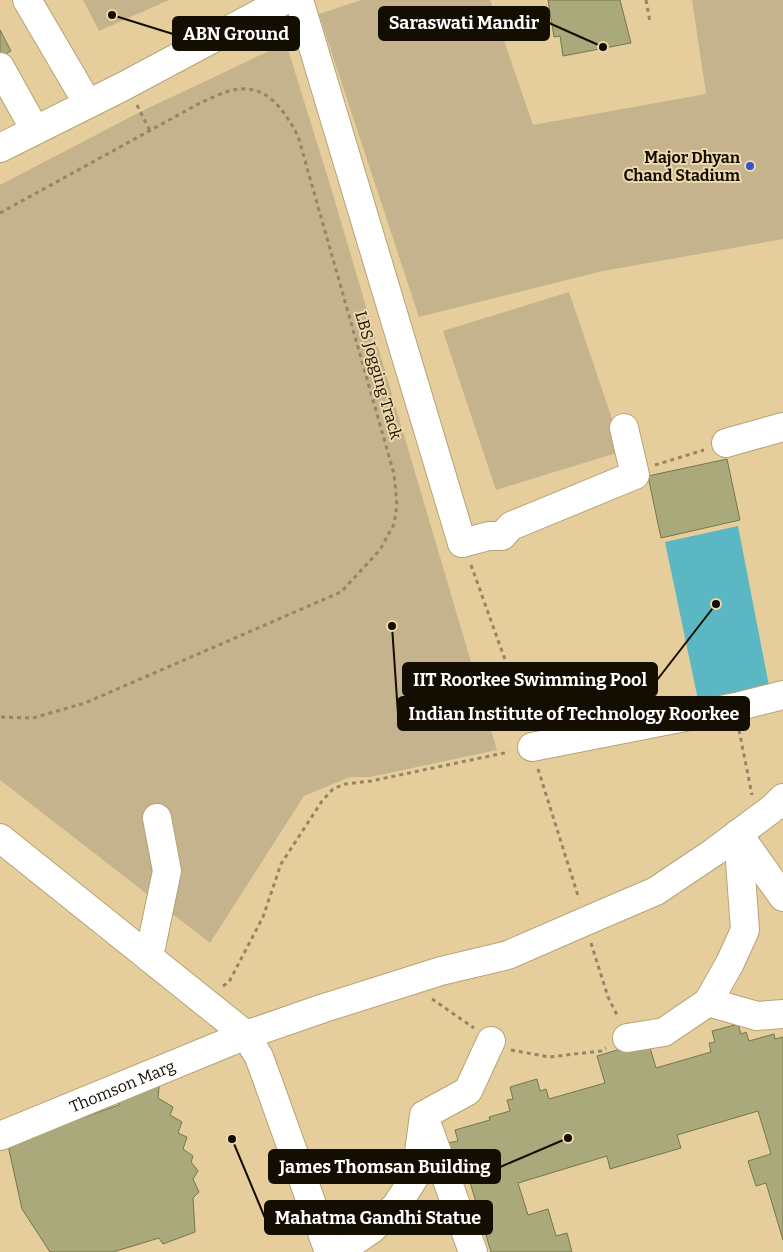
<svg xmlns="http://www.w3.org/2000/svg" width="783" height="1252" viewBox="0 0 783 1252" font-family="Bitter,serif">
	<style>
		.built { fill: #e5ce9b }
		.green { fill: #c4b38c }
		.water { fill: #5bb7c3 }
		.building { fill: #aaa97b; stroke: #77764b }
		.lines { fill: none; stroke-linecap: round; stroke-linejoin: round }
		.minor-casing { stroke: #b6a378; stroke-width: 30 }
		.path { stroke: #948566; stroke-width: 3; stroke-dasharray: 4 4; stroke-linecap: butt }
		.minor { stroke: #fff; stroke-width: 28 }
		.poi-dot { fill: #3254c4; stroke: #edd9ad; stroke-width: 2 }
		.labels { text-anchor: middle; stroke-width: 4; stroke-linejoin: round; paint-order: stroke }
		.poi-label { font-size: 16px; font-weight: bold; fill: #140d01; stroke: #edd9ad; text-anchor: end }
		.street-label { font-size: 16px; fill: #140d01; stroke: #edd9ad }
		.leader { fill: none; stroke: #140d01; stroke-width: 2 }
		.callout-dot { fill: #140d01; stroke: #edd9ad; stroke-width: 2 }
		.callout { fill: #140d01; stroke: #140d01; stroke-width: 2 }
		.callout-label { font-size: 18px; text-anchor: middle; font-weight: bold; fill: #fff }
	</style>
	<rect width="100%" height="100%" fill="#edd9ad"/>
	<path class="built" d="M0,0H783V1252H0Z"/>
	<path class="green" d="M83,0H169L99,31Z
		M361,0H490L533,125L706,94L692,0H783V239L603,271L419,317L319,14Z
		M286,43L331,188L497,750L370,777H350L304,796L210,943L0,780V185L140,112Z
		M569,292L623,451L496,490L443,331Z"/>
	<path class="water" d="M738,526L769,686L698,700L665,542Z"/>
	<path class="building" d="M548,0H620L631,43L563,56L560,36L554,37Z
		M0,30L11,51L0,57Z
		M727,459L740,520L661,538L648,476Z
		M738,1024L741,1034L746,1032L749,1041L774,1034L775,1039L783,1037V1240L766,1183L756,1186L748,1161L771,1154L758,1111L677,1135L681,1148L610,1169L607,1156L518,1183L528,1215L548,1209L556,1236L567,1233L572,1252H491L466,1169L457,1172L448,1143L458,1141L455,1130L490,1120L489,1117L510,1111L507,1100L513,1099L510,1087L537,1079L540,1091L546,1089L549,1099L605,1083L597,1056L648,1041L656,1068L711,1052L709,1043L715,1042L712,1031Z
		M160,1078L158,1098L173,1107L170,1115L182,1122L178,1133L187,1137L183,1149L193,1156L191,1162L198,1171L193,1179L199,1192L193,1198L195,1232L163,1244L159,1238L113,1252H50L22,1209L6,1136L48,1130L119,1105L118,1100Z"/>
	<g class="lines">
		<g class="minor-casing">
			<g id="minor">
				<path d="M27,0L88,104"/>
				<path d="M299,0L462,543"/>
				<path d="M0,67L35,130"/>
				<path d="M0,148L124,86L285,0"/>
				<path d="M726,443L783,427"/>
				<path d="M462,543L489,536H502L511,526L635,475L624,428"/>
				<path d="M532,747L736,707L783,695"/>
				<path d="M739,835L783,897"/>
				<path d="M0,838L246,1035L259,1057L266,1076L329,1252"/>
				<path d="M149,957L167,871L157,818"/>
				<path d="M708,1002L757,1016L783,1014"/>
				<path d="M627,1038L664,1032L708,1002L730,963L745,930L738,834"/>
				<path d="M425,1119L473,1252"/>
				<path id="s1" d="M0,1136L246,1035L324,1008L441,971L508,955L586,921L656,891L714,852L773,808L783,798"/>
				<path d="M338,1252L372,1229L396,1206L416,1175L424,1115L468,1091L491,1041"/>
			</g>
		</g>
		<path class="path" d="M646,0L650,22
			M137,105L150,131
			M0,213L200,103C209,99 219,94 229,91C265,81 283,108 298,136L394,474L397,505L394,524L380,550L341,592L85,703L33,718L0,717
			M655,465L704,450
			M471,565L522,707L526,724
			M739,730L752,795
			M538,769L579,899
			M591,943L608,997L618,1017
			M223,986L229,982L263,917L281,864L322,801L333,789L345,784L371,781L509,752
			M432,999L474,1028
			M511,1050L549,1057L601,1051L606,1048"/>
		<use href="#minor" class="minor"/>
	</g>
	<circle class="poi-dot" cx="750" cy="166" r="5"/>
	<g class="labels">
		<g class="poi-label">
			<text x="740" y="163">Major Dhyan<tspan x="740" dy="18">Chand Stadium</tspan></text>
		</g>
		<g class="street-label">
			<text transform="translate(379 375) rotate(74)" y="6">LBS Jogging Track</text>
			<text dy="6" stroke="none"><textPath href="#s1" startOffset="132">Thomson Marg</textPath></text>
		</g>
	</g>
	<path class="leader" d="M603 47L549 23M112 15L173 34M716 604L657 680M392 626L398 714M568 1138L500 1167M232 1139L265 1218"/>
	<g class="callout-dot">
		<circle cx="603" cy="47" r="5"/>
		<circle cx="112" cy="15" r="5"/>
		<circle cx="716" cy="604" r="5"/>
		<circle cx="392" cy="626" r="5"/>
		<circle cx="568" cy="1138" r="5"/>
		<circle cx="232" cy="1139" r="5"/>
	</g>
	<g class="callout">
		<rect x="379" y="7" width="170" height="33" rx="5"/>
		<rect x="173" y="17" width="126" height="33" rx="5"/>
		<rect x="403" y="663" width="254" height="33" rx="5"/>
		<rect x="398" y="697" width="351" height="33" rx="5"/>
		<rect x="269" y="1150" width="231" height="33" rx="5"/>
		<rect x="265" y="1201" width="227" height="33" rx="5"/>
	</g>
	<g class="callout-label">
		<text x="464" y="29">Saraswati Mandir</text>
		<text x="236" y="40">ABN Ground</text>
		<text x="530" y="686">IIT Roorkee Swimming Pool</text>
		<text x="574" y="720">Indian Institute of Technology Roorkee</text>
		<text x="385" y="1173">James Thomsan Building</text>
		<text x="378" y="1224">Mahatma Gandhi Statue</text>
	</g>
</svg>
